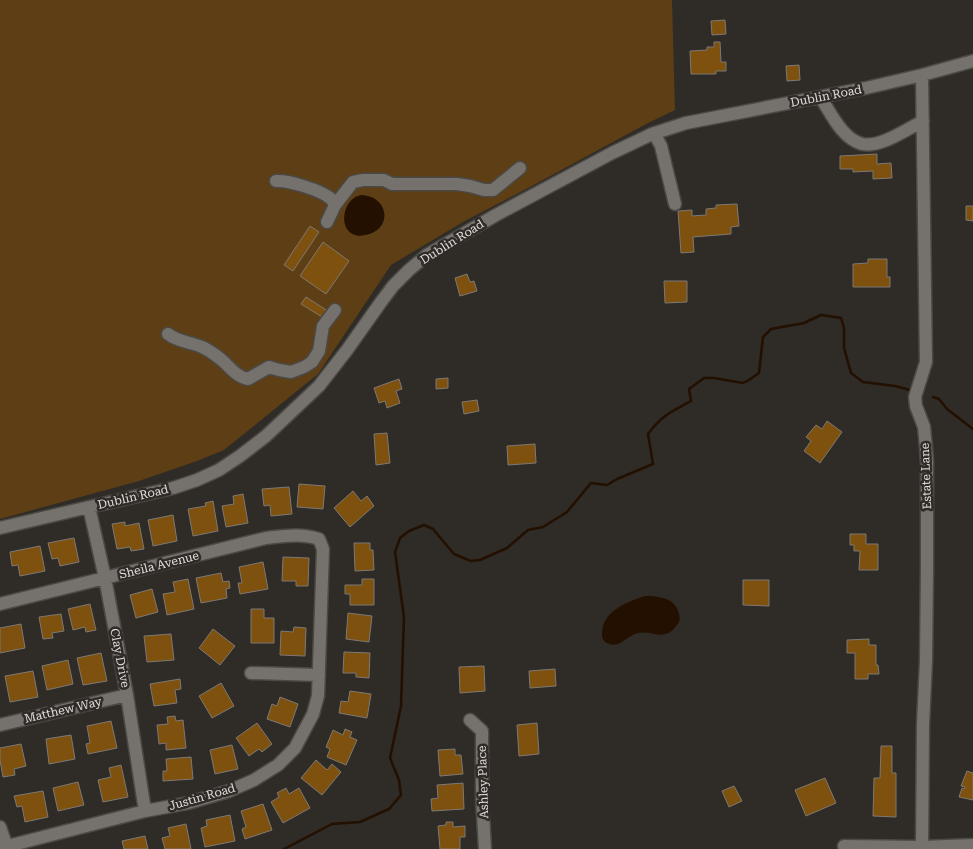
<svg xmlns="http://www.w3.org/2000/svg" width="973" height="849" viewBox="0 0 973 849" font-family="'Roboto Serif',serif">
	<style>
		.green { fill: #5e3e14 }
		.water { fill: #231000 }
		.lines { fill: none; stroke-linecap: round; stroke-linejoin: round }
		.stream { stroke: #231000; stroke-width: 2.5 }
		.building { fill: #7e510f; stroke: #7d7975 }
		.minor-casing { stroke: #4b4945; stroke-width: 15 }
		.minor { stroke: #75716c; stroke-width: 12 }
		.labels { text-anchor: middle; stroke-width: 5; stroke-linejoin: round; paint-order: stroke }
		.street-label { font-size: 12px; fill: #e0dedc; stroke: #2f2b27 }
	</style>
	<rect width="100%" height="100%" fill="#2f2b27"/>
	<path class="green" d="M0,0H672L675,110L648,123L530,187L463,222L391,265L318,374L224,450L197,461L139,481L0,519Z"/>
	<path class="water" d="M361,195C390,196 393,231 365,235C358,237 351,235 347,229C341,220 345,204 354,198C356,196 359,196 361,195Z
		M645,596C659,596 676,598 679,614C680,618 680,622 677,625C664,644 650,628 635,634C625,638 618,649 607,643C603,641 602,638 602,634C602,611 627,602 645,596Z"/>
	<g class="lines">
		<path class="stream" d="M933,397L939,399L947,409L973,429
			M284,849L332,824L360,822L389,809L401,795L399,780L390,758L401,706L404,617L395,552L400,538L409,531L424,525L433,529L454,554L471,561L480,560L507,548L528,530L543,527L567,512L591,483L607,485L617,479L653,464L648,434C662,415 671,412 691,401L689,389L704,378H714L743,383L749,380L759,373L763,337L771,329L804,323L821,315L841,318L844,328V348L851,373L863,382L895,386L910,390"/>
	</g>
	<path class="building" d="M725,20L726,34L712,35L711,21Z
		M714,42H720L721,62H726V71H716V74H691L690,51L707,50V47H714Z
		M799,65L800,80L787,81L786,66Z
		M877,154V164L891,163L892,178L873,179V171L853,172V169H840V156Z
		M737,204L739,226L731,227V234L693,237L694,252L681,253L678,211L692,210V216L706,215V209L716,208V205Z
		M966,206H973V221L966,220Z
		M310,226L319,232L293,271L284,265Z
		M323,242L349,261L326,294L300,276Z
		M868,259H887V277H890V287H853V264L868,263Z
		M467,274L470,282L474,281L477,291L460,296L455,278Z
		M664,281H687V302L665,303Z
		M306,297L331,313L327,320L301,304Z
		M448,378V388L436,389V379Z
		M399,379L402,389L396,391L400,403L387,408L385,401L379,403L374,388Z
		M477,400L479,411L464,414L462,402Z
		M827,421L842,432L820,463L804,451L811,441L806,437L816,425L822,429Z
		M387,433L390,463L376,465L374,434Z
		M535,444L536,463L508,465L507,446Z
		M299,484L325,486L323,509L297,507Z
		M289,487L292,514L271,516L270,505L264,506L262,489Z
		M353,491L361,501L367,496L374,506L350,527L334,508Z
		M243,494L248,523L226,527L222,506L234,504L233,496Z
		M213,501L218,531L193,536L188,509L206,506L205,503Z
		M173,515L177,541L153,546L148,520Z
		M125,522V526L139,523L144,549L131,551L130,547L117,549L112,524Z
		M850,534H866V544H878V570H859L860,551H854V545H850Z
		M74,538L79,562L60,566L58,558L52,559L48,543Z
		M354,543H370V550H373L374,570L355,571Z
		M40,546L45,571L20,576L18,565L12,566L10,552Z
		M283,557L309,558L308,586H296V581H282Z
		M263,562L268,589L240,594L238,583H242L239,567Z
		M221,573L223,582L229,581L230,588L226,589L227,598L201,603L196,578Z
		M188,579L194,609L167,615L163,594L175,592L173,582Z
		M362,579H374V605H350V594H345V585H362Z
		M743,580H769V606L743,605Z
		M152,589L158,612L136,618L130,595Z
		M90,604L96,630L86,632L85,627L73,630L68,609Z
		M251,609H264V618H274V643H251Z
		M348,613L372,616L369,642L346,639Z
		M61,614L64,631L52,633L53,638L43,639L39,617Z
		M21,624L25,648L0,653V628Z
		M294,627L306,628L305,656L280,655L281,631L293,632Z
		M213,629L235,646L220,665L199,648Z
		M171,634L174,660L147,662L144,636Z
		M869,639V645H876V665H878L879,674H868V679H855V653H847V640Z
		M344,652L370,653L369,678L356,677V673H343Z
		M101,653L107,681L83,685L77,658Z
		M68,660L73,684L47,690L42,666Z
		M484,666L485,691L460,693L459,667Z
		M555,669L556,686L530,688L529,671Z
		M33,671L38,697L10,702L5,676Z
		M180,679L181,689L175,690L177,703L154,706L150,684Z
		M221,683L234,706L212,718L199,696Z
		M350,691L371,694L367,718L339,713L341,701L348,702Z
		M280,697L298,704L290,727L267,719L272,704L277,706Z
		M175,716L176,721L183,720L186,748L166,750V743L159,744L157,725L168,724L167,717Z
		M111,721L117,748L88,754L86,744L90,743L87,726Z
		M257,723L272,744L262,752L259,749L249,756L236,738Z
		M537,723L539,754L519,756L517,725Z
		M345,729L352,732L350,737L357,740L346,765L327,757L330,749L326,747L333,730L343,735Z
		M71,735L75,759L49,764L46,739Z
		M21,744L26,766L14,769L15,775L3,777L0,760V748Z
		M232,745L238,769L215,774L210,750Z
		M881,746H892V773H896V817L873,816L874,778H880Z
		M455,749V755H461L463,774L440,776L438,750Z
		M191,757L193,779L163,781V771H167L166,759Z
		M316,760L327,770L332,764L341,772L322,795L301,778Z
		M121,765L128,797L103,802L98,780L111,777L109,768Z
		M967,771L973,773V800L959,797L962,788L964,789L965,787L961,786Z
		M825,778L836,803L806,816L795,790Z
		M78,782L84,805L58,811L53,788Z
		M463,783L464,809L432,811L431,799L438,798L437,785Z
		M734,786L742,801L729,807L722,791Z
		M286,788L289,794L299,788L310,808L283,823L271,802L279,797L277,793Z
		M43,791L48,817L25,822L22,806L17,807L14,796Z
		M263,804L272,830L245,839L242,829L246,827L241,811Z
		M230,815L235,841L205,847L201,828L207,826L206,820Z
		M446,822H453V827L465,826V837H460V849H440L438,826L446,825Z
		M186,824L191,849H165L162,838L170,836L168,828Z
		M145,836L148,849H124L122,841Z"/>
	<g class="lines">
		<g class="minor-casing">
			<path id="minor" d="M821,98C828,109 834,121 842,130C847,136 855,142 862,144C880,148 907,129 923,121
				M654,133L661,146L675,204
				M276,181C288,180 320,190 330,198C333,200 333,202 335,205L327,222
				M335,205L353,182L363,180H384L392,184H457L470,186L484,190H493L520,168
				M168,334C178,342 191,342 202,347C209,350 220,358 225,363C232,370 238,377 248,379L269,367L279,370L291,372L304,367L312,362L319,351L323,326L335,310
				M89,507L105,578L127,695L145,811
				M0,528L89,507L173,488L197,480L219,470L240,456L266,436L319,386L347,350L381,302L393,286L409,270L427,255L496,215L612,153L652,134L686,123L866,88L922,75L973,61
				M0,604L266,538C284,536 301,533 319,539L323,549L318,696L313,714L295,748L278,765L254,780L229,791L188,803L145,811L0,848
				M251,673L319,675
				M470,720L482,731V797L485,849
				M0,725L127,695
				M0,827L7,847
				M844,846L922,847L973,845
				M922,849L923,724L926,661L927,568V462L926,448L924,427L916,406L915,397L926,362L922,75"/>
		</g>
		<use href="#minor" class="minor"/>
	</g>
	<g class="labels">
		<g class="street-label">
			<text transform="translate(826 96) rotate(-11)" y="4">Dublin Road</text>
			<text transform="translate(452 242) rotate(-32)" y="4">Dublin Road</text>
			<text transform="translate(926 476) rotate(-92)" y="4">Estate Lane</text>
			<text transform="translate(133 497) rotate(-13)" y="4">Dublin Road</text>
			<text transform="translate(159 565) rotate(-14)" y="4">Sheila Avenue</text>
			<text transform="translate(120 658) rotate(79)" y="4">Clay Drive</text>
			<text transform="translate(63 710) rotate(-13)" y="4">Matthew Way</text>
			<text transform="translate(483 782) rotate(-92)" y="4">Ashley Place</text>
			<text transform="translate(202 797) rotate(-16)" y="4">Justin Road</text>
		</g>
	</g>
</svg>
